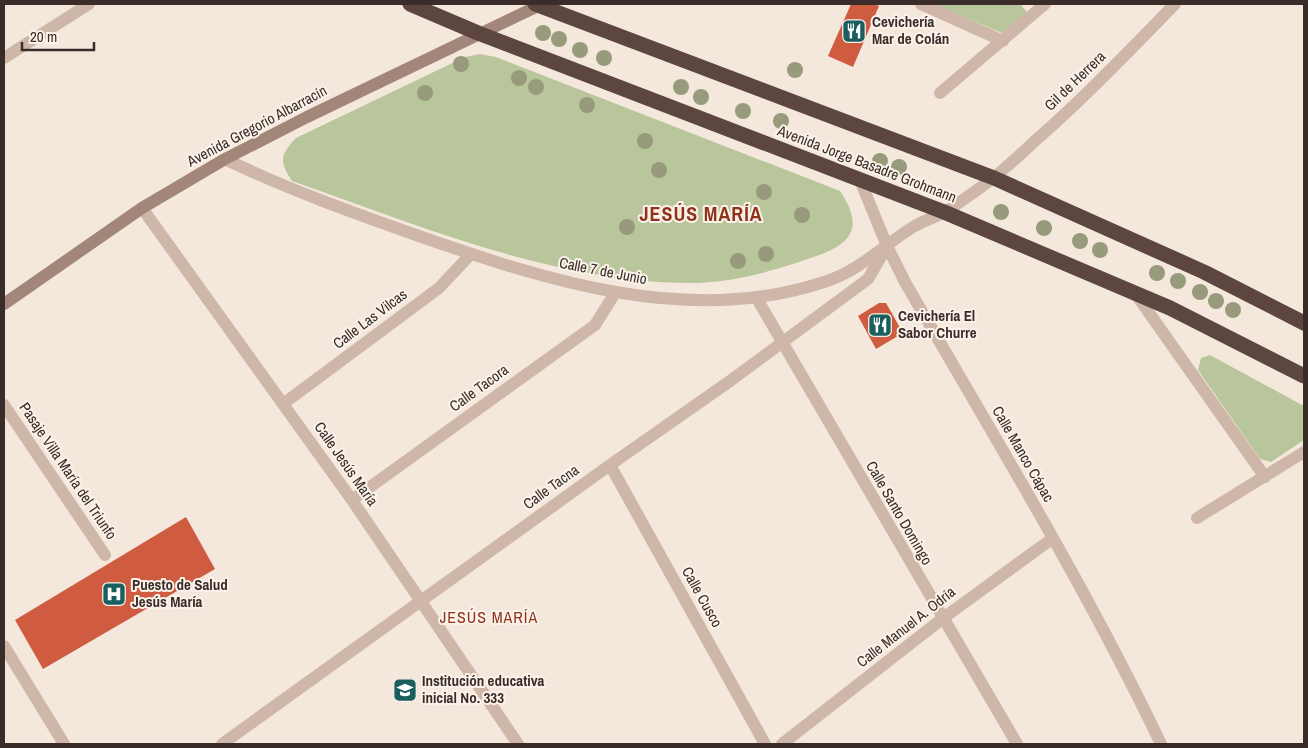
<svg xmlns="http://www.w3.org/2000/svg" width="1308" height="748" viewBox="0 0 1308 748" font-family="'Archivo Narrow',sans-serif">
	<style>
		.green { fill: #b9c59b }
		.building { fill: #cf5c40 }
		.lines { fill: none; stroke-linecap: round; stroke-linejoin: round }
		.street { stroke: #ceb7a8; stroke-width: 12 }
		.secondary { stroke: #a28679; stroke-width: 12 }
		.highway { stroke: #5c463f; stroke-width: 15 }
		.tree { fill: #979a7b }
		.labels { text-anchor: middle; stroke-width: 4; stroke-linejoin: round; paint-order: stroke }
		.poi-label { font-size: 15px; font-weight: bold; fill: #3a2d29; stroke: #fbf3ea; text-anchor: start }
		.street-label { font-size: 15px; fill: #3a2d29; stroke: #fbf3ea }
		.neighbourhood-label { font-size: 16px; letter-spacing: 1px; fill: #90311b; stroke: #fbf3ea }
		.district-label { font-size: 20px; font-weight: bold; letter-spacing: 1px; fill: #90311b; stroke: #fbf3ea }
	</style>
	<rect width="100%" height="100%" fill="#f4e8dd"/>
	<path class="green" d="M933,4H1020L1027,12L1002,33Z
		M480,54L496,57L840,191C860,221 858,240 822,254C791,265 760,275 728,280C698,285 667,283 637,280C518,268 404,220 292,181C279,161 280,155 296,138L465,57Z
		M1210,355L1304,406V440L1271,462L1260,459L1198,370L1201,358Z"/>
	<path class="building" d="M851,4H874L879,6L853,67L828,56Z
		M879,303H886L903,333L876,349L858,316Z
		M186,517L215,569L43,669L15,620Z"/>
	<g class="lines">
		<path class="street" d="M921,4L1003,41
			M4,58L89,4
			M940,93L1045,4
			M225,159C287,189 351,212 416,235C545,280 690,328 827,281C860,270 884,245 913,227C923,221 933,218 943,213C959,203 976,191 992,179C1007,167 1022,153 1036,140C1085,97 1130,50 1175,4
			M860,180L887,246L905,282C993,435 1085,585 1161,744
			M142,208L352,500L518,744
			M1135,293L1265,477
			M756,297L1017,744
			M283,404L439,288L471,254
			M4,405L105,555
			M610,465L765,744
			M352,500L595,325L615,293
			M1197,518L1304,452
			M4,646L64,744
			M222,744L610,465L730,381L868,279L885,250
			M782,744L942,619L1053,538"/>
		<path class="secondary" d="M4,304L142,208L225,159L307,117L542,4"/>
		<path class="highway" d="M410,4L478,33L944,212L1170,308L1304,376
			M535,4L994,178L1204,272L1304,323"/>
	</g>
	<g class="tree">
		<circle cx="543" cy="33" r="8"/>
		<circle cx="559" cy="39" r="8"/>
		<circle cx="580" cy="50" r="8"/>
		<circle cx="604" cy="58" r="8"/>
		<circle cx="461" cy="64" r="8"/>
		<circle cx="795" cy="70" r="8"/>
		<circle cx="519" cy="78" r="8"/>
		<circle cx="536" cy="87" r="8"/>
		<circle cx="681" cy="87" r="8"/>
		<circle cx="425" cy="93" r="8"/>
		<circle cx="701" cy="97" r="8"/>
		<circle cx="587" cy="105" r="8"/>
		<circle cx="743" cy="111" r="8"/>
		<circle cx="781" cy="121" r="8"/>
		<circle cx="645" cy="141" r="8"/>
		<circle cx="880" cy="161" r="8"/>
		<circle cx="899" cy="167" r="8"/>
		<circle cx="659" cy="170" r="8"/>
		<circle cx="764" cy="192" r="8"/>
		<circle cx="1001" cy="212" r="8"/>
		<circle cx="802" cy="215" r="8"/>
		<circle cx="627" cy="227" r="8"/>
		<circle cx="1044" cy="228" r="8"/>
		<circle cx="1080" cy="241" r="8"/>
		<circle cx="1100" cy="250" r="8"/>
		<circle cx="766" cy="254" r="8"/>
		<circle cx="738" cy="261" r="8"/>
		<circle cx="1157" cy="273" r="8"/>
		<circle cx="1178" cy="281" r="8"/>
		<circle cx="1200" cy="292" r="8"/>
		<circle cx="1216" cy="301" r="8"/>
		<circle cx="1233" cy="310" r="8"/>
	</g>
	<defs>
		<g id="restaurant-square" transform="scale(1.25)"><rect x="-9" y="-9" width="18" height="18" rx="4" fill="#1a5e5f" stroke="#fbf3ea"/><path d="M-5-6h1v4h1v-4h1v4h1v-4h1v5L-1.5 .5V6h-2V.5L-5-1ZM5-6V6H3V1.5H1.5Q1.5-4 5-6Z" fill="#fff"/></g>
		<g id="hospital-square" transform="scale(1.25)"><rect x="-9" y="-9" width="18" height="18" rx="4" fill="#1a5e5f" stroke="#fbf3ea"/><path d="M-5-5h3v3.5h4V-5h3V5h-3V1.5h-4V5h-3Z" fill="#fff"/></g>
		<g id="school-square" transform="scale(1.25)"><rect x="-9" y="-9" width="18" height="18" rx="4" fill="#1a5e5f" stroke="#fbf3ea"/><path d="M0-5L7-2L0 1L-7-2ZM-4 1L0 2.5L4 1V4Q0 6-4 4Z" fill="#fff"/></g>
	</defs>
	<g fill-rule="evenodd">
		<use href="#restaurant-square" x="854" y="31"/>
		<use href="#restaurant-square" x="880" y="325"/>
		<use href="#hospital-square" x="114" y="594"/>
		<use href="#school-square" x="405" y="690"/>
	</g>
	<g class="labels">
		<g class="poi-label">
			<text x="872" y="27">Cevichería<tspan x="872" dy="17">Mar de Colán</tspan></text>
			<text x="898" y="321">Cevichería El<tspan x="898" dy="17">Sabor Churre</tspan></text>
			<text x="132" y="590">Puesto de Salud<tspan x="132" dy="17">Jesús María</tspan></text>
			<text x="422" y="686">Institución educativa<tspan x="422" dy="17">inicial No. 333</tspan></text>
		</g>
		<g class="street-label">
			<text transform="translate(1075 81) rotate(-44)" y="5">Gil de Herrera</text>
			<text transform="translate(257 126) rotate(-28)" y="5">Avenida Gregorio Albarracín</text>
			<text transform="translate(867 164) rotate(21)" y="5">Avenida Jorge Basadre Grohmann</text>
			<text transform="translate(603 271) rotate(11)" y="5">Calle 7 de Junio</text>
			<text transform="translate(370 319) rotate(-37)" y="5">Calle Las Vilcas</text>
			<text transform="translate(479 388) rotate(-36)" y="5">Calle Tacora</text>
			<text transform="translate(1023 454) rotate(60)" y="5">Calle Manco Cápac</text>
			<text transform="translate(346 464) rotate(55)" y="5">Calle Jesús María</text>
			<text transform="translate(68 471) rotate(56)" y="5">Pasaje Villa María del Triunfo</text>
			<text transform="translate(551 487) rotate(-36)" y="5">Calle Tacna</text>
			<text transform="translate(899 513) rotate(60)" y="5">Calle Santo Domingo</text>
			<text transform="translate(702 597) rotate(61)" y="5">Calle Cusco</text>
			<text transform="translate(906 627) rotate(-38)" y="5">Calle Manuel A. Odría</text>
		</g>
		<g class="neighbourhood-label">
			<text x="489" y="623">JESÚS MARÍA</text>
		</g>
		<g class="district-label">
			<text x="701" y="221">JESÚS MARÍA</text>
		</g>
	</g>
	<rect width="1308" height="748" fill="none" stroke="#3a2d29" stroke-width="10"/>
	<path d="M22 42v8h72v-8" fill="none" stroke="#3a2d29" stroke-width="2.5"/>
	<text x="30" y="42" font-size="15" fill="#3a2d29" stroke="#fbf3ea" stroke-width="4" paint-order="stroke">20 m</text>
</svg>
